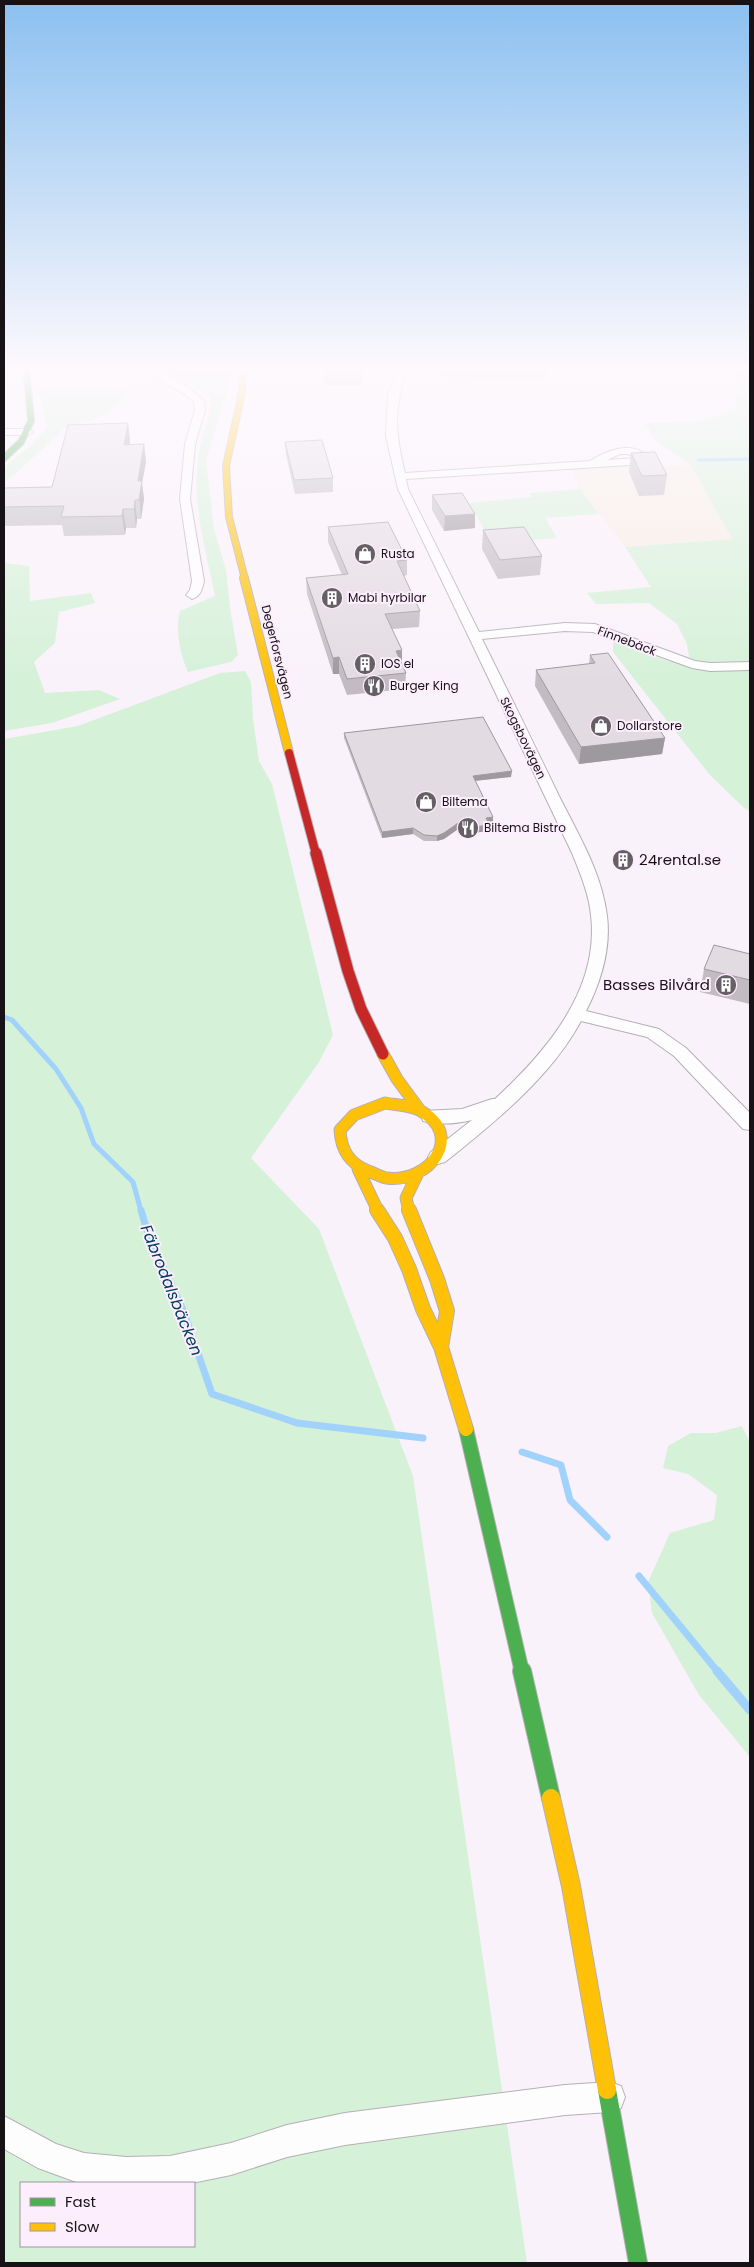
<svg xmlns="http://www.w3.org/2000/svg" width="754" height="2267" viewBox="0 0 754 2267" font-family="Poppins,sans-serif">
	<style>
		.industrial { fill: #f6ede5 }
		.green { fill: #d5f1d8; fill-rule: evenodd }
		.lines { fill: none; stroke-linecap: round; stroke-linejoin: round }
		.stream-far3 { stroke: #a1d2fb; stroke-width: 3 }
		.stream-far2 { stroke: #a1d2fb; stroke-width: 5 }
		.stream-far1 { stroke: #a1d2fb; stroke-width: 7 }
		.stream { stroke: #a1d2fb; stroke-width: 9 }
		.street-casing { stroke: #b5afb5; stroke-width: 2 }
		.fast-far2-casing { stroke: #b5afb5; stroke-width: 8 }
		.fast-far1-casing { stroke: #b5afb5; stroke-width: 16 }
		.fast-casing { stroke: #b5afb5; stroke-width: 20 }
		.slow-far4-casing { stroke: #b5afb5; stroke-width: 8 }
		.slow-far3-casing { stroke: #b5afb5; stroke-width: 10 }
		.slow-far2-casing { stroke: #b5afb5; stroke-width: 13 }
		.slow-far1-casing { stroke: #b5afb5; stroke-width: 16 }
		.slow-casing { stroke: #b5afb5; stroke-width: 20 }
		.jam-far1-casing { stroke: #b5afb5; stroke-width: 10 }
		.jam-casing { stroke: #b5afb5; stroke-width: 13 }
		.street { fill: #fefdfe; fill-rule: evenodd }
		.fast-far2 { stroke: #4caf50; stroke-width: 6 }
		.fast-far1 { stroke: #4caf50; stroke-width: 14 }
		.fast { stroke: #4caf50; stroke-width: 18 }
		.slow-far4 { stroke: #ffc107; stroke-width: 6 }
		.slow-far3 { stroke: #ffc107; stroke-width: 8 }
		.slow-far2 { stroke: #ffc107; stroke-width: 11 }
		.slow-far1 { stroke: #ffc107; stroke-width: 14 }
		.slow { stroke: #ffc107; stroke-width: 18 }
		.jam-far1 { stroke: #c62828; stroke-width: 8 }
		.jam { stroke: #c62828; stroke-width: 11 }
		.wall { fill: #c2bcc2 }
		.shaded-wall { fill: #9e999e }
		.building { fill: #e2dbe2; stroke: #9e999e }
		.labels { text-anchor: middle; stroke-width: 4; stroke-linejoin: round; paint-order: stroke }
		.far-poi-label { font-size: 12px; fill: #171216; stroke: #fdeefd; text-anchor: start }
		.far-street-label { font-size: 12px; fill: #171216; stroke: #fdeefd }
		.poi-label { font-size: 15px; fill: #171216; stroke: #fdeefd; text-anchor: start }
		.water-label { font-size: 16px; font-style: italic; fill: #003d60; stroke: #fdeefd }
	</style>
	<rect width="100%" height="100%" fill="#faf2fa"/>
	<path class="industrial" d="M691,465L732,539L625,547L580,489L570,468Z"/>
	<path class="green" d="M153,365H235L206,460L214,529L226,570L230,608L238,655L231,662L188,672C180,654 175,630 180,611L215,596C206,551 192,506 198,460C200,442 207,423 211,404L210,396Z
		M719,365H750V811L744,808L709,774L613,652V640L668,661L690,663L687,644L677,624L649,603L596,604L587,593L651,587L625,547L732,539L691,465L655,440L645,423L700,422L735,408L739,380Z
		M132,388L107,415L66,427L13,476L4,481V467L29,447L47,427L39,390Z
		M580,489L599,514L545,518L557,538L492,543L469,503L532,497L530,493Z
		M4,563L29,566L30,601L91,593L95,603L59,612L55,643L34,662L45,693L99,690L120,699L52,723L4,731Z
		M245,671L251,682L253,719L259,761L272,784L333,1035L319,1062L251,1158L319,1229L413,1476L527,2263H4V739L78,726L220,673ZM21,2183H194V2246H21Z
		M742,1426L750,1443V1757L699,1695L652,1613L648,1582L670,1533L714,1520L717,1495L688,1474L663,1468L668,1446L691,1433H716Z"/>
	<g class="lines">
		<path class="stream-far3" d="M698,460L750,459"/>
		<path class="stream-far2" d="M4,1017L12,1020L56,1069L81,1108L94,1144L133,1182L141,1211"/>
		<path class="stream-far1" d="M141,1210L148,1234L183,1310L212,1394L297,1423L423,1438
			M522,1452L561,1465L570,1500L607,1537
			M639,1576L718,1672"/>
		<path class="stream" d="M717,1671L750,1710"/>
		<g class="street-casing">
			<path id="street" d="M138,365C153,365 194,389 204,401L205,410L195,444L190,499L204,581C202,589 201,596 192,599L186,595L190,590L192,581L180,499L185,444L195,410L194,402C178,386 153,382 138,365Z
				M398,365H408C394,409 394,428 405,473L590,461C606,451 631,440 647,456L646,462L630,465L406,479L408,489L479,632L565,623L595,624L695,661L710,663L750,662V670L710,671L692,668L593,632L565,631L482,639C508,691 534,744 559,796C578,834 602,873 607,916C611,948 601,982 586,1011L659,1029L686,1048L750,1113V1130L743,1129L674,1056L647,1037L581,1021C550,1078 495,1122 445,1162L438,1164L431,1162L428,1157L431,1152L472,1120C456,1124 439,1125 423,1121L421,1116L423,1111L462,1109L492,1099H495C545,1053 600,990 591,915C589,894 580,873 572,853L398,489L386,436L388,396ZM620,454H628L637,458L607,460Z
				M4,429H28L33,432L28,435H4Z
				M610,2082L621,2086L625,2097L621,2108L610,2112L565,2115L345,2145L287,2157L231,2175L192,2183H79L38,2168L4,2149V2116L56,2144L84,2153L126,2157L170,2156L231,2143L287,2125L345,2113L565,2085Z"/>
		</g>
		<g class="fast-far2-casing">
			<path id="fast-far2" d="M4,458L21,442L31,421L26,365"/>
		</g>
		<g class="fast-far1-casing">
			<path id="fast-far1" d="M466,1429L522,1672"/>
		</g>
		<g class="fast-casing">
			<path id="fast" d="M522,1671L551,1798
				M607,2090L638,2263"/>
		</g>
		<g class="slow-far4-casing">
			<path id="slow-far4" d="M245,579L229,517L226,466L241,397L245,365"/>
		</g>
		<g class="slow-far3-casing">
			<path id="slow-far3" d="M244,578L289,753"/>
		</g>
		<g class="slow-far2-casing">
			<path id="slow-far2" d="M383,1054L397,1079L419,1109
				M385,1103C395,1105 410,1105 419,1110C467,1135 429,1184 386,1178C381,1177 374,1173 368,1171C349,1163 341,1150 340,1130L354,1115Z
				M358,1169L378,1211
				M409,1211L406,1198L418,1173"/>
		</g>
		<g class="slow-far1-casing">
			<path id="slow-far1" d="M377,1210L395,1238L409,1269L423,1309L441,1347L466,1429
				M409,1210L437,1279L447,1311L441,1347"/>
		</g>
		<g class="slow-casing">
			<path id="slow" d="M551,1798L571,1886L607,2090"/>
		</g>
		<g class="jam-far1-casing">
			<path id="jam-far1" d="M289,753L316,854"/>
		</g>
		<g class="jam-casing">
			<path id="jam" d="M316,853L348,971L361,1009L383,1054"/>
		</g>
		<use href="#street" class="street"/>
		<use href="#fast-far2" class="fast-far2"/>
		<use href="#fast-far1" class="fast-far1"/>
		<use href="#fast" class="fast"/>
		<use href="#slow-far4" class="slow-far4"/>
		<use href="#slow-far3" class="slow-far3"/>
		<use href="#slow-far2" class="slow-far2"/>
		<use href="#slow-far1" class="slow-far1"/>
		<use href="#slow" class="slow"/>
		<use href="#jam-far1" class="jam-far1"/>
		<use href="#jam" class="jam"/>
	</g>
	<path class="wall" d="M305,365H364L361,385H324V367H305Z
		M442,365H548L547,378L441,377Z
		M128,423L130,441L129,445L144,444L146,462L142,483L144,499L141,519H137L136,528H126L125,535L64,536L62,525L4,526V489L52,487Z
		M285,442L333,478V492L295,494L286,455Z
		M631,453L667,475L664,495L639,496L629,472Z
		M432,495L475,528L444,531L432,510Z
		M328,527L407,560V575L404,576L420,611L419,627L392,629L402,664L406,673L405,689L347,695L339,674H333L307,594L306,578L342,575L328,542Z
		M483,530L542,556L540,575L498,579L482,549Z
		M590,655L665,738L662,754L579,764L535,686L536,670L589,664Z
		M344,733L511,777L475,781L493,817V823L489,824V831L464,834L461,827L444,839L437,841H424L413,834L382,838L344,738Z
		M750,954V1004L700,992L704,969Z"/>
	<path class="shaded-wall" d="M362,365H364L361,385V368Z
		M128,423L130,441L126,463L124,445Z
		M144,444L146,462L142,483L144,499L141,519L138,481Z
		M135,500L137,519L136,528L134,509Z
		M123,509L126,528L125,535L122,516Z
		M475,514V528L444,531L445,516Z
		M402,650V667L396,651Z
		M339,657V674H333V658Z
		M665,738L662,754L579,764L581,747Z
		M512,771L511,777L473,781V776Z
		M493,817V823L486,824V818Z
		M461,821V827L444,839L437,841V836Z
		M490,825L489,831L464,834V828Z
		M413,828V834L382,838V832Z"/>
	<path class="building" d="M324,365H362L361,368H324Z
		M128,423L124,445L144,444L138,481H142L139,500H135L134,509H123L122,516L61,517L64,506L4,507V488L52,487L68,425Z
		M322,440L333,478L294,480L285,442Z
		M655,452L667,475L642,476L631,453Z
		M462,493L475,514L445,516L432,495Z
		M388,522L407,560L397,561L420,611L385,614L402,650L396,651L406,673L347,679L339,657L333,658L306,578L348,574L328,527Z
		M524,527L542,556L500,560L483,530Z
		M608,653L665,738L581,747L536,670L595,663L590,655Z
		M483,717L512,771L473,776L493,817L486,818L490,825L464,828L461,821L444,833L437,836L424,835L413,828L382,832L344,733Z
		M714,945L750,954V980L704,969Z"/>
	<linearGradient id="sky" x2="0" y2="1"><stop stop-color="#8bc0f0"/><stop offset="0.54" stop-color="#fdf9fd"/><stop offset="1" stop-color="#fdf9fd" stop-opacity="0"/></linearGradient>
	<rect width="754" height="682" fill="url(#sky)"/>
	<defs>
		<g id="shop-disc" transform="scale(1.125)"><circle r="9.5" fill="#666066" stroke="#fdeefd"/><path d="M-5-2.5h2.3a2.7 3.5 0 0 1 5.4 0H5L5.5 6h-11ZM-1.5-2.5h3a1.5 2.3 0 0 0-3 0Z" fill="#fff"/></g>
		<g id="building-disc" transform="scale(1.125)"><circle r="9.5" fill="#666066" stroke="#fdeefd"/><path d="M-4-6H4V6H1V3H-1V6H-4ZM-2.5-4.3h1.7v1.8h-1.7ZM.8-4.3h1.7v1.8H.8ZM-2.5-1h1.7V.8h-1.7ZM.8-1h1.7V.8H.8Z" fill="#fff"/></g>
		<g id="restaurant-disc" transform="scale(1.125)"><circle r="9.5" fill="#666066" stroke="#fdeefd"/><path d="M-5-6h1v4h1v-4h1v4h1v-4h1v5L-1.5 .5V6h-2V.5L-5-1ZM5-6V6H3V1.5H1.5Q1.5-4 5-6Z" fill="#fff"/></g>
	</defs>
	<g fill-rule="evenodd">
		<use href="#shop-disc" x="365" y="554"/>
		<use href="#building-disc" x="332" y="598"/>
		<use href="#building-disc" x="365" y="664"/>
		<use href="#restaurant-disc" x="374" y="686"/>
		<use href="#shop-disc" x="601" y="726"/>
		<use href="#shop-disc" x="426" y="802"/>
		<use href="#restaurant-disc" x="468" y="828"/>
		<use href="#building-disc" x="623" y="860"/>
		<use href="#building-disc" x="726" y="985"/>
	</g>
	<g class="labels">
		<g class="far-poi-label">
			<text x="381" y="558">Rusta</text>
			<text x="348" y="602">Mabi hyrbilar</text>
			<text x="381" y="668">IOS el</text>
			<text x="390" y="690">Burger King</text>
			<text x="617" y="730">Dollarstore</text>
			<text x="442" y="806">Biltema</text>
			<text x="484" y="832">Biltema Bistro</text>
		</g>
		<g class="far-street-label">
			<text transform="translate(627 641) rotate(21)" y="4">Finnebäck</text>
			<text transform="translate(277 652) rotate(76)" y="4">Degerforsvägen</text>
			<text transform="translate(523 738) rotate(64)" y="4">Skogsbovägen</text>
		</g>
		<g class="poi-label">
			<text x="639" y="865">24rental.se</text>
			<text x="710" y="990" text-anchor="end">Basses Bilvård</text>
		</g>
		<g class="water-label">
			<text transform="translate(172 1290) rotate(68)" y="6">Fäbrodalsbäcken</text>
		</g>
	</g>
	<rect width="754" height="2267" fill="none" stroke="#171216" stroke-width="10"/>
	<rect x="20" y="2182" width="175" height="65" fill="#fdeefd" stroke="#a196a1"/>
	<rect x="30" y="2198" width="25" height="8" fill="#4caf50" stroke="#a196a1"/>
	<text x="65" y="2207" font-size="15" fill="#171216">Fast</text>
	<rect x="30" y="2223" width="25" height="8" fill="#ffc107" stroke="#a196a1"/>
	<text x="65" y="2232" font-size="15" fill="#171216">Slow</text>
</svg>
